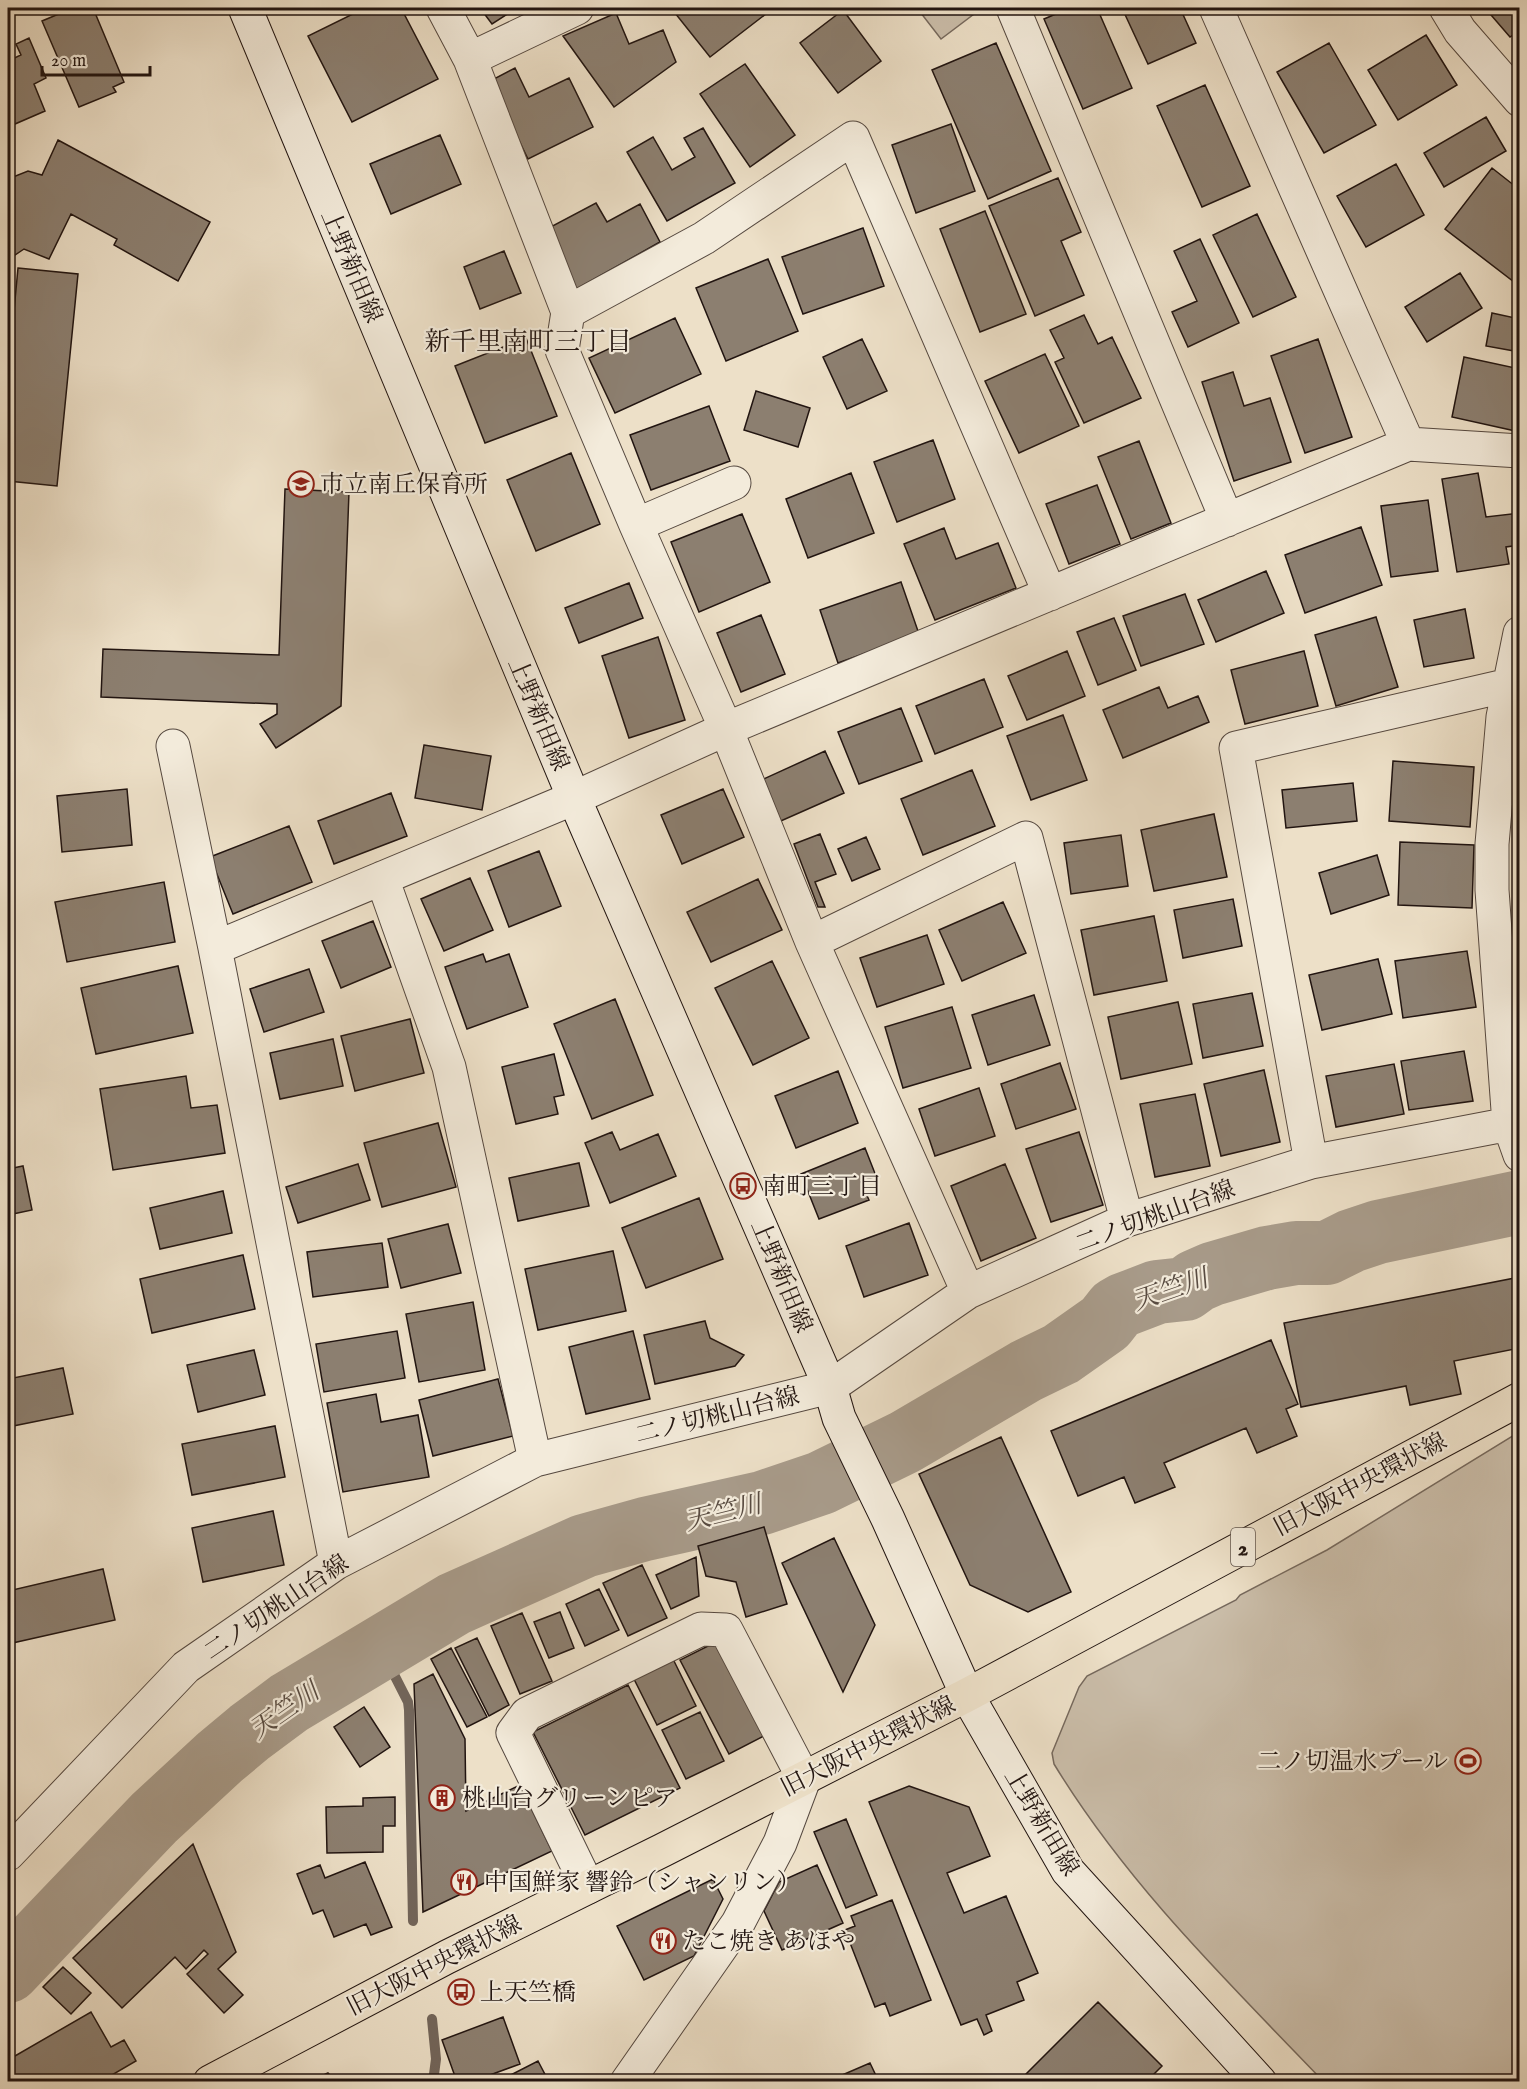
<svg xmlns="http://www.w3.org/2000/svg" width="1527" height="2089" viewBox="0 0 1527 2089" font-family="'IM FELL English','Noto Serif JP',serif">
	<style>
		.green { fill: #cabda9; stroke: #76695d; stroke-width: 1.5 }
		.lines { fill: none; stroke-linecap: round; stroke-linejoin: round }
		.stream { stroke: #72655a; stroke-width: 10 }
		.river { stroke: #a89b8a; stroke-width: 64 }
		.building { fill: #8c7f70; stroke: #221511; stroke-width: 1.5 }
		.street-casing { stroke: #55483f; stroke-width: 35 }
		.secondary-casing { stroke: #221511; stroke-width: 35 }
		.primary-casing { stroke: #221511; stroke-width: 35 }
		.street { stroke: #f3ebdb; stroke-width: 33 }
		.secondary { stroke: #f3ebdb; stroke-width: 33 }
		.primary { stroke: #ede0c8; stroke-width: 33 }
		.labels { text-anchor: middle; stroke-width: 4.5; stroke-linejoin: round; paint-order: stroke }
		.shield { fill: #f3ebdb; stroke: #61554e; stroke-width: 1.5 }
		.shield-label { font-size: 22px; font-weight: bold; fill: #221511 }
		.street-label { font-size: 24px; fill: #221511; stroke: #f3ebdb }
		.poi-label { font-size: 24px; fill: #221511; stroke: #f3ebdb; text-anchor: start }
		.neighbourhood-label { font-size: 26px; fill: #221511; stroke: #f3ebdb }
		.water-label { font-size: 26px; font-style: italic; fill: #584b41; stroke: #f3ebdb }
	</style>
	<rect width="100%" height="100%" fill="#ede0c8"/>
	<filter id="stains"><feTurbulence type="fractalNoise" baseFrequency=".00333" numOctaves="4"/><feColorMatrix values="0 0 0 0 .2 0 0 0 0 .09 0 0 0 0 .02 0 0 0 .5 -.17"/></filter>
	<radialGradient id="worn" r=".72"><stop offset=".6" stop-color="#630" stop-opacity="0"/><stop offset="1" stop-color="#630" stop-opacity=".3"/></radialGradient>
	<path class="green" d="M917,8H982L941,39Z
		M1519,1432V2081H1323C1227,1981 1127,1884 1054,1764L1052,1753L1079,1687L1087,1676L1236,1600L1240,1595L1327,1550Z"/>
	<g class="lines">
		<path class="stream" d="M380,1647L408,1702L409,1710L413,1921
			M432,2019L436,2059L433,2082"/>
		<path class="river" d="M8,1971L154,1818L220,1757L250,1732L289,1703L454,1604L584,1546L645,1529L762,1503L821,1483L905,1442L1026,1371L1061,1354L1105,1323L1116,1309L1123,1305L1157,1292L1185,1289L1196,1281L1212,1274L1267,1258L1296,1253H1327L1351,1241L1378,1232L1520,1202"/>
	</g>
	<path class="building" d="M73,8H93L124,82L113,87L116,92L79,107L42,21Z
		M365,8H401L438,79L352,122L308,36Z
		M480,8H517L492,24Z
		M671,8H769L771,10L710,57Z
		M1070,8H1097L1132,88L1083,109L1044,19Z
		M1122,8H1180L1196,43L1148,64Z
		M1485,8H1520V30L1510,37Z
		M843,10L881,61L838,93L800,43Z
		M616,13L629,44L663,30L676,62L614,107L563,36Z
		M1426,35L1457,85L1398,120L1368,70Z
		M29,38L46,78L34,84L45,111L8,127V61L21,55L16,44Z
		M996,43L1051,171L988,199L932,70Z
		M1329,43L1376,125L1324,153L1277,72Z
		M745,64L795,135L750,167L700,94Z
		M515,68L529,97L569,78L593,127L528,159L490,81Z
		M1205,85L1250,186L1202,207L1157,106Z
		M1486,117L1506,151L1444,187L1424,153Z
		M951,124L975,191L916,213L892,145Z
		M703,128L735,183L667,221L627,152L653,137L672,170L695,157L684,138Z
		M440,135L461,184L391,214L370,164Z
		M58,140L210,222L178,281L114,245L117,239L71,214L49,259L24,249L15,255L10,249L8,250V179L28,171L42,175Z
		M1396,164L1424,215L1366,247L1337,196Z
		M1492,168L1520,190V283L1518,285L1445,229Z
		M1058,178L1081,232L1061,241L1084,295L1035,316L989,206Z
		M596,203L607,222L640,204L660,242L575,290L543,231Z
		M985,211L1026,314L980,332L940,229Z
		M1257,214L1296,297L1253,317L1213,235Z
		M863,228L884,286L803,314L782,257Z
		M1200,239L1239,323L1188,347L1172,312L1197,301L1174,251Z
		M504,251L521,293L480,309L464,267Z
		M768,259L798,331L726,361L696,288Z
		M18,268L78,274L57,486L8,481V374Z
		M1460,273L1482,308L1427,342L1405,307Z
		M1492,313L1520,319V352L1486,346Z
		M1084,315L1098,344L1112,337L1141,398L1084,423L1055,362L1064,358L1050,330Z
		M675,318L701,374L615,413L589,358Z
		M526,338L557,416L485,443L455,366Z
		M862,339L887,391L847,409L823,357Z
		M1318,339L1352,437L1305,453L1271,356Z
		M1045,354L1079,426L1019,453L985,381Z
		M1464,357L1520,369V432L1452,417Z
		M1233,372L1244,406L1270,398L1291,462L1234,481L1202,382Z
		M756,391L810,408L798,447L744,430Z
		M709,406L730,461L651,490L630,435Z
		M933,440L955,499L897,522L874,462Z
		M1139,441L1171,523L1131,539L1098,457Z
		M571,453L600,524L536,551L507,480Z
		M851,473L874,533L808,558L786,499Z
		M1478,473L1486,517L1520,513V545L1506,547L1509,564L1457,572L1442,479Z
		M1097,485L1120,544L1069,564L1046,504Z
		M285,489L349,492L341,706L276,748L260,724L277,714V704L101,697L103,649L279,655Z
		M1428,500L1438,571L1391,577L1381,506Z
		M742,514L770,582L699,612L671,542Z
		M1361,527L1382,585L1305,613L1285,555Z
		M944,528L956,559L998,543L1016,588L935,620L904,544Z
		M1266,571L1284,613L1216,642L1198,600Z
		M901,582L919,634L838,663L820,610Z
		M629,583L643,618L579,643L565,608Z
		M1185,594L1204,644L1141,666L1123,616Z
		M1465,609L1474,658L1424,667L1414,620Z
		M761,615L785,674L741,692L717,633Z
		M1376,617L1398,687L1336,706L1315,635Z
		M1114,618L1136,670L1098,685L1077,632Z
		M658,637L685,720L629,738L602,656Z
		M1067,651L1085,696L1027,720L1008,676Z
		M1304,651L1318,706L1245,724L1231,670Z
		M984,679L1003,727L935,754L916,706Z
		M1159,687L1168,708L1198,696L1209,722L1123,758L1103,710Z
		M901,708L922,761L859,784L838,732Z
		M1063,715L1087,780L1031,800L1007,736Z
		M424,745L491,756L482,810L415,798Z
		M825,751L844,793L774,824L755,783Z
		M1393,761L1474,767L1470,827L1389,821Z
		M972,770L995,826L923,855L901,799Z
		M1353,783L1357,821L1286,828L1282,790Z
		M127,789L132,845L62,852L57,796Z
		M723,789L744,837L682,864L661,815Z
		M391,793L407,836L334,864L318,821Z
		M1214,814L1227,877L1154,891L1141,830Z
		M289,826L312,882L233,914L210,857Z
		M820,834L836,874L815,882L825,907H818L794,844Z
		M1121,835L1128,886L1071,894L1064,843Z
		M866,837L880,869L852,881L838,849Z
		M1400,842L1474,845L1472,908L1398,905Z
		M539,851L561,906L509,927L488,871Z
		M1377,855L1389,895L1331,914L1319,873Z
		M470,878L493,930L444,951L421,899Z
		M758,879L782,930L711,962L687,912Z
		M164,882L175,942L67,962L55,902Z
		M1233,899L1242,946L1183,958L1174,910Z
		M1003,902L1026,953L962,981L939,930Z
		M1154,916L1167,981L1094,995L1081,930Z
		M373,921L391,967L341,988L322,941Z
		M1520,928V964L1515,929Z
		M927,935L944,984L877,1007L860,958Z
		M8,949L14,979L8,981Z
		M1467,951L1476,1007L1403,1018L1395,961Z
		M483,954L486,962L509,954L528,1007L467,1029L445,967Z
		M1378,959L1392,1014L1322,1030L1309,975Z
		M772,961L809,1038L753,1065L715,988Z
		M178,966L193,1033L96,1054L81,988Z
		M309,969L324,1012L264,1032L250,989Z
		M1252,993L1263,1046L1203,1058L1193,1004Z
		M1034,995L1050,1045L988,1065L972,1015Z
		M615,999L653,1095L592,1119L554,1024Z
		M1178,1002L1192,1064L1121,1079L1108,1017Z
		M952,1007L971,1068L903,1088L885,1027Z
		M410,1019L424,1073L355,1091L341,1036Z
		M333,1039L343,1086L280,1099L270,1053Z
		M1464,1051L1473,1101L1409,1110L1401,1061Z
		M554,1054L564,1095L554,1097L558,1114L516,1124L502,1067Z
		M1060,1063L1076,1109L1016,1129L1001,1084Z
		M1394,1064L1404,1114L1336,1127L1326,1076Z
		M1264,1070L1280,1142L1221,1156L1204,1084Z
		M838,1071L858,1123L796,1148L775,1096Z
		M186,1076L191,1108L217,1105L225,1153L113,1170L100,1089Z
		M979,1088L995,1136L935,1156L919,1109Z
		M1195,1094L1210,1166L1155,1177L1140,1104Z
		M438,1123L456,1187L382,1207L364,1143Z
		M612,1132L620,1150L658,1134L676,1176L610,1203L585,1143Z
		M1079,1132L1103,1205L1051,1222L1026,1149Z
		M865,1148L876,1176L861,1182L869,1200L819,1219L801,1174Z
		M579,1163L589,1206L518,1221L509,1178Z
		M358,1164L370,1200L298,1223L286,1187Z
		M1005,1164L1036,1238L981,1261L951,1186Z
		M23,1166L32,1210L8,1215V1169Z
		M223,1191L232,1233L160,1249L150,1208Z
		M699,1198L723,1259L646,1288L622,1228Z
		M909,1223L928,1275L864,1297L846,1246Z
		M448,1224L461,1273L401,1288L388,1239Z
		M382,1243L388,1287L313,1297L307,1252Z
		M613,1251L626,1311L538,1330L525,1269Z
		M243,1255L255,1309L152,1333L140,1279Z
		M1520,1277V1348L1454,1361L1461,1394L1410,1405L1406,1386L1301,1407L1284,1323Z
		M473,1302L485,1370L419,1382L406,1314Z
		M705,1321L710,1338L744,1355L735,1366L655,1384L644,1335Z
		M397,1331L405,1378L324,1392L316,1344Z
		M633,1331L650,1399L586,1414L569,1347Z
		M1271,1340L1298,1404L1286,1409L1297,1436L1257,1453L1246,1428L1164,1463L1175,1487L1135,1503L1124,1477L1078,1496L1051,1431Z
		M254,1350L265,1395L198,1412L187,1365Z
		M63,1368L73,1414L8,1427V1379Z
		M498,1379L513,1436L433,1456L419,1400Z
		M376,1394L381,1422L418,1415L429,1477L343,1492L327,1403Z
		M275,1426L285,1477L192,1495L182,1444Z
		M1001,1437L1071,1592L1028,1612L970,1585L919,1474Z
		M273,1511L284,1565L203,1582L192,1528Z
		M764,1527L787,1604L746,1617L736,1582L706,1576L698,1546Z
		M834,1538L875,1625L843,1692L782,1563Z
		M696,1557L699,1596L671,1609L656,1575Z
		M642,1565L667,1618L628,1636L603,1583Z
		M103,1569L115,1620L8,1644V1591Z
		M599,1589L619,1630L585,1646L566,1604Z
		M560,1612L574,1648L549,1658L534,1622Z
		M522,1613L552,1681L520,1694L491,1626Z
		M477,1638L509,1705L489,1716L455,1648Z
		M716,1642L764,1736L729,1754L680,1660Z
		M451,1648L487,1717L467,1727L431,1659Z
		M673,1659L696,1706L657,1725L634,1679Z
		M433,1674L465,1739L466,1811L520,1785L552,1851L423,1912L414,1684Z
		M628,1685L680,1788L585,1835L533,1732Z
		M364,1707L390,1747L360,1767L334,1727Z
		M700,1712L724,1761L686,1779L662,1730Z
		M909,1786L969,1807L990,1856L947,1873L964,1913L1006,1896L1038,1973L1017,1982L1024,2000L986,2015L992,2031L984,2035L977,2019L961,2025L869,1802Z
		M395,1797V1826H383V1852L327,1853L326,1807L363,1806V1798Z
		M846,1819L877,1895L846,1908L814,1832Z
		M193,1844L236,1952L218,1969L243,1995L224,2013L187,1974L208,1954L204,1950L186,1969L175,1957L122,2008L73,1958Z
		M365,1862L392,1927L371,1935L366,1924L334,1937L323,1910L313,1914L297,1874L320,1865L325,1878Z
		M817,1865L843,1923L782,1950L764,1911L779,1882Z
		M713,1879L723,1899L694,1956L644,1980L617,1926Z
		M892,1900L931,2000L890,2016L885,2003L875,2007L845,1930L855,1926L851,1916Z
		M63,1967L91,1993L71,2014L43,1987Z
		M1098,2002L1162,2066L1146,2082H1018Z
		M91,2012L111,2047L124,2040L136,2061L100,2082H8V2060Z
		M503,2017L520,2064L471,2082H457L442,2040Z
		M538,2061L549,2082H497Z
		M870,2063L879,2082H826Z
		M328,2073L337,2082H308Z"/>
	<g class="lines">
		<g class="street-casing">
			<path id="street" d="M443,8L470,59L568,312L562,350L636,525L726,729L812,942L968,1292
				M1013,8L1227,520
				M1216,8L1408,444
				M1446,8L1460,31L1520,100
				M470,59L577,8
				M568,312L704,238L853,138L1050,594
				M636,525L734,483
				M1520,633L1503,717L1492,844V890L1509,1124L1520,1155
				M173,746L215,948
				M382,878L449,1067L535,1460
				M812,942L1026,838L1127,1220
				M1311,1162L1236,748L1509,685
				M336,1563L215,948L574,798L726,729L1408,444L1520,451
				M8,1854L186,1667L336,1563L535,1460L830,1387L968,1292L1127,1220L1311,1162L1520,1122
				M588,1887L513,1733L527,1714L701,1629L726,1630L804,1779L780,1843L738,1923L627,2082"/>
		</g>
		<g class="secondary-casing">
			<path id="secondary" d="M245,8L574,798L830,1387L839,1418L888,1519L967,1695L1068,1871L1260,2082"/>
		</g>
		<g class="primary-casing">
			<path id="primary" d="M210,2082L447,1957L663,1850L967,1695L1520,1399"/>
		</g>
		<use href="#street" class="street"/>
		<use href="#secondary" class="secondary"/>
		<use href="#primary" class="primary"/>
	</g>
	<defs>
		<g id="school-ring" transform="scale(1.35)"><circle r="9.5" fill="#f3ebdb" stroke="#8f2418" stroke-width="1.5"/><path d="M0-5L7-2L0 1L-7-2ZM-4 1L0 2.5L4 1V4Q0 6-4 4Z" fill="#8f2418"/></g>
		<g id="bus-ring" transform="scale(1.35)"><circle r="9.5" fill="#f3ebdb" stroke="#8f2418" stroke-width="1.5"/><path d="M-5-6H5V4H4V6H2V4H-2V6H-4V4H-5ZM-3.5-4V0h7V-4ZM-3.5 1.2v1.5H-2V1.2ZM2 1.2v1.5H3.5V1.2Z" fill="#8f2418"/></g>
		<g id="stadium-ring" transform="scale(1.35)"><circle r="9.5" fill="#f3ebdb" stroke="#8f2418" stroke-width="1.5"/><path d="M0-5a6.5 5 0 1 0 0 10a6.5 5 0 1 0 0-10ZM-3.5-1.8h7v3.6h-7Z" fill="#8f2418"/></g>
		<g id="building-ring" transform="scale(1.35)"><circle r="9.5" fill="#f3ebdb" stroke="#8f2418" stroke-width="1.5"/><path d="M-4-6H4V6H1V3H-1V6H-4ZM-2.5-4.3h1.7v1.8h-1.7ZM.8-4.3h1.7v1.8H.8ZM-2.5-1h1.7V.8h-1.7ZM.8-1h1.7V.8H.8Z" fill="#8f2418"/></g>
		<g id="restaurant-ring" transform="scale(1.35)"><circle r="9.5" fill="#f3ebdb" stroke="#8f2418" stroke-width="1.5"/><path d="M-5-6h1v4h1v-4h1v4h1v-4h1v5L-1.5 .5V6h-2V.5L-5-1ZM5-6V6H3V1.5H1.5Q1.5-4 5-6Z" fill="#8f2418"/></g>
	</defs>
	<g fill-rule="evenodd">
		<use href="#school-ring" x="301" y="484"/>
		<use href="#bus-ring" x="743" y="1186"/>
		<use href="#stadium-ring" x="1468" y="1761"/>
		<use href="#building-ring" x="442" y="1798"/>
		<use href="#restaurant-ring" x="464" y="1882"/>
		<use href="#restaurant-ring" x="663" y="1941"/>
		<use href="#bus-ring" x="461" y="1992"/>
	</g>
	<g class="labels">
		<rect class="shield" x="1231" y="1528" width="24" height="38" rx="4.5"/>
		<g class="shield-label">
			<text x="1243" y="1555">2</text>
		</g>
		<g class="street-label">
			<text transform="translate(352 266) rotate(67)" y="8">上野新田線</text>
			<text transform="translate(539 714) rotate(67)" y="8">上野新田線</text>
			<text transform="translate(1155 1216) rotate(-20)" y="8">二ノ切桃山台線</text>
			<text transform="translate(782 1276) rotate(67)" y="8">上野新田線</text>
			<text transform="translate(717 1415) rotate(-14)" y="8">二ノ切桃山台線</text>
			<text transform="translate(1360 1484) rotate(-28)" y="8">旧大阪中央環状線</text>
			<text transform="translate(276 1607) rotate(-34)" y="8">二ノ切桃山台線</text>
			<text transform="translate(868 1746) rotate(-27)" y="8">旧大阪中央環状線</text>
			<text transform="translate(1042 1822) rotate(59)" y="8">上野新田線</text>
			<text transform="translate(434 1965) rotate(-27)" y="8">旧大阪中央環状線</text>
		</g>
		<g class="poi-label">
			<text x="320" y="492">市立南丘保育所</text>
			<text x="762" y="1194">南町三丁目</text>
			<text x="1448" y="1769" text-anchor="end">二ノ切温水プール</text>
			<text x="462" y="1806">桃山台グリーンピア</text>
			<text x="484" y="1890">中国鮮家 響鈴（シャンリン）</text>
			<text x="682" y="1949">たこ焼き あほや</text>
			<text x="480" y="2000">上天竺橋</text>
		</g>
		<g class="neighbourhood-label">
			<text x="528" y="350">新千里南町三丁目</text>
		</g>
		<g class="water-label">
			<text transform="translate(1170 1289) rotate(-19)" y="9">天竺川</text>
			<text transform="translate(723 1512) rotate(-14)" y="9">天竺川</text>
			<text transform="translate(284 1710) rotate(-35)" y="9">天竺川</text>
		</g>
	</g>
	<rect width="1527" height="2089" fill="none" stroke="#ede0c8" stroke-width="30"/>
	<rect x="9" y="9" width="1509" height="2071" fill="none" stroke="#221511" stroke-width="3"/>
	<rect x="15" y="15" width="1497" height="2059" fill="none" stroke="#221511" stroke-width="1.5"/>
	<path d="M42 66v9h108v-9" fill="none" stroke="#221511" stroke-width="3"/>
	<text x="51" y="66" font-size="18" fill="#221511" stroke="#f3ebdb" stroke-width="4.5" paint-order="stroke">20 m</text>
	<rect width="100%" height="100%" filter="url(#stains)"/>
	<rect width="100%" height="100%" fill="url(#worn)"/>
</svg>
